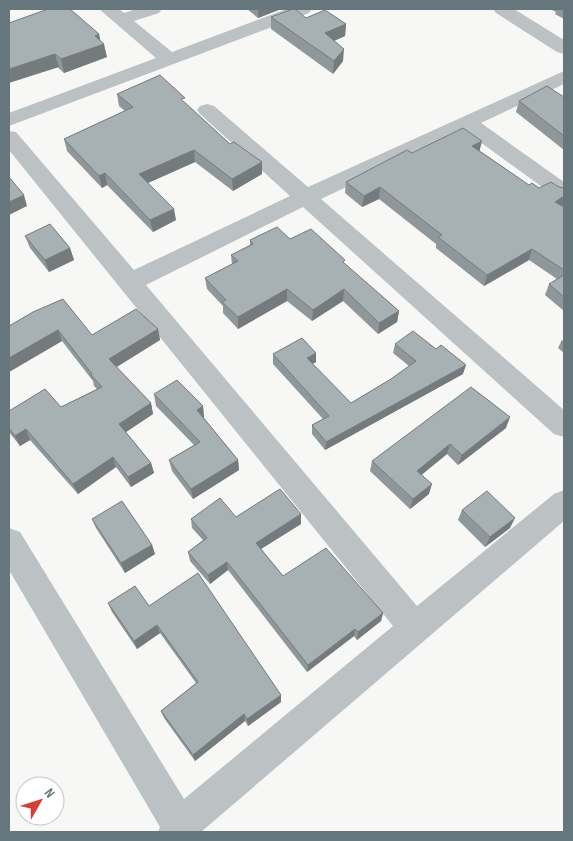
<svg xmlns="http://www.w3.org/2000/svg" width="573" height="841" viewBox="0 0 573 841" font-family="'Sofia Sans Condensed',sans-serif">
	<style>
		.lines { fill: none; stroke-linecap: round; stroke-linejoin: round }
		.minor { fill: #bcc2c4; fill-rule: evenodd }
		.wall { fill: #90979a }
		.shaded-wall { fill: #757b7d }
		.building { fill: #a7b0b3; stroke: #757b7d }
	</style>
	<rect width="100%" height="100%" fill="#f7f7f5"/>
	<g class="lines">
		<path class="minor" d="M99,9H119L124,13L136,9H162L159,13L134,21L172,52L287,9H312L309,13L9,126V113L156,58Z
			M493,9H514L564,40V54L557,52L496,13Z
			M564,71V84L481,123L564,182V199L556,197L465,131L321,199L564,410V437L554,434L303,207L146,285L417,606L554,494L564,490V521L201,832H158L160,827L9,570V528L20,532L184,799L393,626L9,150V131L16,132L134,270L290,196L200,114L197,110L200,106L207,104L214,106L308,187Z"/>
	</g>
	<path class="wall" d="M247,9H281L258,18Z
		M550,9H564V19L555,14L556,12Z
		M271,17L306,18L346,24L345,36L334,41L343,61L333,74L271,29Z
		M9,23L99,34L100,40L107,57L64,73Z
		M117,94L185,103L230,144L262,162V174L233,191L195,162L148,183L176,220L153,232L107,185L102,188L67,151L64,139L125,111L119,106Z
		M564,97V150L516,112L519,101Z
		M480,151L529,185L539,188L559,187L564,188V205L562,206L564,207V311L545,295L549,284L557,279L529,260L484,286L436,248V244L379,199L362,207L345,193L346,182L412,153Z
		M25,236L70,248L74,260L49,272L30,248Z
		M290,239L345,264L399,311L397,322L378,334L343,301L312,321L287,301L238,329L223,313V306L207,289L205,278L232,264L231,255L250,245V240Z
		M33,312L92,335L158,329L160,340L116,367L151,403L153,414L126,432L151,463L154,473L131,487L116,467L78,494L30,440L20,446L9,432V411L61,407L97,389L94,386L93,381L62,341L9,372V326Z
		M564,340V353L558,348L561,342Z
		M395,344L463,374L325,450L312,434V425L323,419L273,364V354L316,362L312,364L351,403L391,379L409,366L393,353Z
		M154,394L203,406L204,418L238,460L239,470L193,499L172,471L169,460L194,445L156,406Z
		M506,428L458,465L447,454L421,475L429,494L410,509L370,471L372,461Z
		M462,510L510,528L485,547L458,520Z
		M301,514V524L261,549L283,576L383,613L381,621L357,640L354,636L307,672L228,570L210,584L190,561L188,552L203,540L192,528L191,519Z
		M92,519L152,545L155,554L125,573L96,528Z
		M108,603L149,606L281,695V702L248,726L245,721L195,761L164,718L161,711L196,683L160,633L137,649L112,612Z"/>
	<path class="shaded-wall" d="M258,9H281L258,18Z
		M346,24L345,36L324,45L325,33Z
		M99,34L101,45L104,44L107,57L64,73L61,59L95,36Z
		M344,49L343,61L333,74L334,61Z
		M55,54L59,67L9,83V69Z
		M482,141L479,153L472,146Z
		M194,150L195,162L141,186L139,174Z
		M262,162V174L233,191L232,179Z
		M105,173L107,185L102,188L99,176Z
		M380,187L379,199L362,207L364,196Z
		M24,195L27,206L9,215V202Z
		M564,196V205L551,213L555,202Z
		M174,209L176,220L153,232L150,220Z
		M70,248L74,260L49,272L45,260Z
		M532,249L529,260L484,286L487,275Z
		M287,289V301L238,329V317Z
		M344,289L343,301L312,321L313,310Z
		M399,311L397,322L378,334L379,323Z
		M158,329L160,340L112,370L109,359Z
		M58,330L62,341L9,372V358Z
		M316,353V362L306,368L307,358Z
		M466,365L463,374L325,450L326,442Z
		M151,403L153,414L123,434L119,424Z
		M203,406L204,418L199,421L197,410Z
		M510,417L506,428L458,465L462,455Z
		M26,429L30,440L20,446L15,436Z
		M450,444L447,454L414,481L417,471Z
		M113,457L116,467L78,494L73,484Z
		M238,460L239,470L193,499L191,489Z
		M151,463L154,473L131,487L128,477Z
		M432,484L429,494L410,509L413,499Z
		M301,514V524L256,552V543Z
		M515,518L510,528L485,547L490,537Z
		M152,545L155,554L125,573L121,563Z
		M227,562L228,570L210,584L208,575Z
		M383,613L381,621L357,640L358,632Z
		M157,625L160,633L137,649L134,641Z
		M355,629L354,636L307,672L308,665Z
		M281,695V702L248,726L247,719Z
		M244,714L245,721L195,761L193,755Z"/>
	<path class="building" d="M48,9H70L99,34L95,36L104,44L61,59L55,54L9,69V23Z
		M293,9H295L306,18L325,10L346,24L325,33L344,49L334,61L271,17Z
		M160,75L185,98L181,99L230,144L234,142L262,162L232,179L194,150L139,174L174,209L150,220L105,173L99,176L64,139L133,107L117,94Z
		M547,86L564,97V136L519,101Z
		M463,128L482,141L472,146L529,185L532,183L539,188L551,182L559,187L564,188V196L555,202L564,207V270L532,249L487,275L438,237L442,235L380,187L364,196L346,182L407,150L412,153Z
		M9,177L24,195L9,202Z
		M50,224L70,248L45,260L25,236Z
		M277,227L290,239L311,229L345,260L343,262L399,311L379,323L344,289L313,310L287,289L238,317L222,302L226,300L205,278L238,261L231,255L253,244L250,240Z
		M564,275V297L549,284Z
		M63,299L92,335L136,309L158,329L109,359L151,403L119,424L151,463L128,477L113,457L73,484L26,429L15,436L9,428V411L45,389L61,407L102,387L91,375L92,374L58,330L9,358V326L33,312Z
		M413,331L436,349L441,345L466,365L326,442L312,425L329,416L273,354L302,338L316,353L307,358L351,403L391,379L416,361L395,344Z
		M564,340V345L561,342Z
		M177,380L203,406L197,410L238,460L191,489L169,460L200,442L154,394Z
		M471,387L510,417L462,455L450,444L417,471L432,484L413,499L372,461Z
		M280,489L301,514L256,543L283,576L326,548L383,613L358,632L355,629L308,665L227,562L208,575L188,552L207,538L191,519L220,498L236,517Z
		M487,491L515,518L490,537L462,510Z
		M122,501L152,545L121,563L92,519Z
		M198,573L281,695L247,719L244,714L193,755L161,711L198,682L157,625L134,641L108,603L135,586L149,606Z"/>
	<rect width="573" height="841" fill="none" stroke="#65777d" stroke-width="20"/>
	<g transform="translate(40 801) rotate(51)"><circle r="24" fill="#ffffff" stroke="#c1c9cb"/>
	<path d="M0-4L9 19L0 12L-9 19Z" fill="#d43f38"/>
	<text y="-8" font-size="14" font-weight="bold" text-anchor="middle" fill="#65777d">N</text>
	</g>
</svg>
